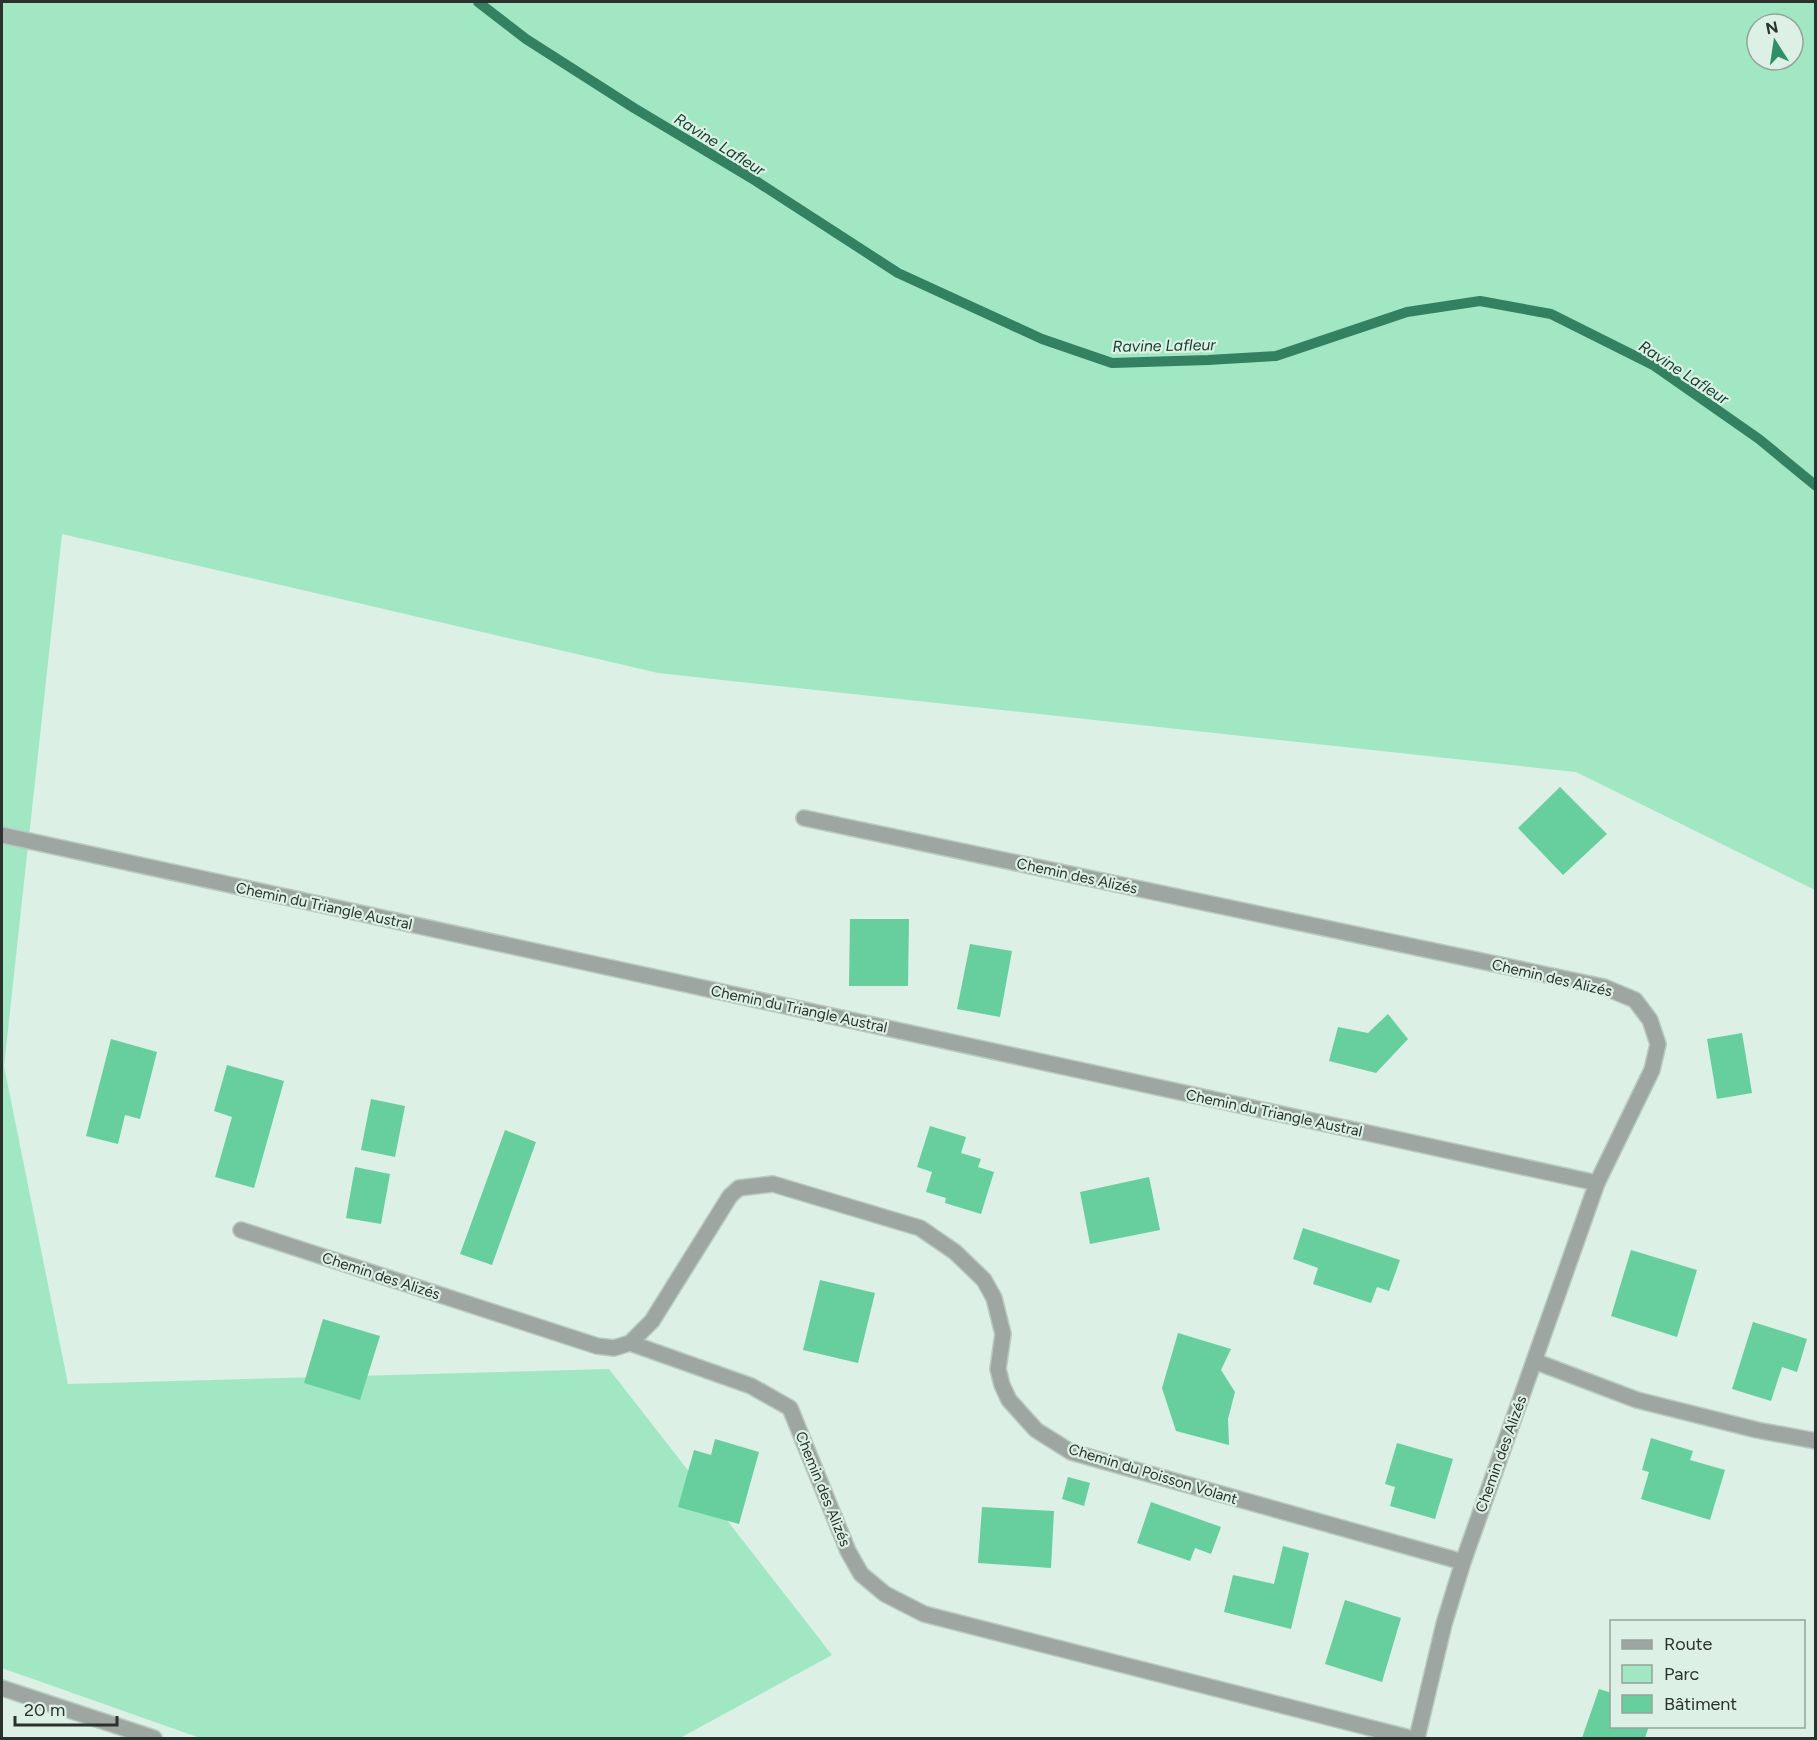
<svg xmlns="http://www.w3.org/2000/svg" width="1817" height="1740" viewBox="0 0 1817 1740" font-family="Figtree,sans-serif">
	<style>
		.green { fill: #a1e7c3; fill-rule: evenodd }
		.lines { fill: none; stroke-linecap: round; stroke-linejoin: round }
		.stream { stroke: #338160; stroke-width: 10 }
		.building { fill: #67ce9e }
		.street-casing { stroke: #b9cac0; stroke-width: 18 }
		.street { stroke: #9ea6a2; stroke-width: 15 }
		.labels { text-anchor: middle; stroke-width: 4.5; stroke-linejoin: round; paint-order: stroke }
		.street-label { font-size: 15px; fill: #2b322e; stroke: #dcf0e5 }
		.water-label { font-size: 16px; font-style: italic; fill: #113e2b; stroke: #dcf0e5 }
	</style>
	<rect width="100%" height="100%" fill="#dcf0e5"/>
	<path class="green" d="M2,2H1815V890L1576,772L658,673L62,534L4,1066L68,1384L609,1369L832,1655L680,1738H200L2,1668ZM1757,24H1793V60H1757Z"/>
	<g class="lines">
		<path class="stream" d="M478,2L526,39L634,108L756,181L898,273L1042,339L1112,363L1208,360L1276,356L1407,312L1480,301L1551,314L1653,365L1759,439L1816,486"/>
	</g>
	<path class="building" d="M1560,787L1607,834L1563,875L1518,828Z
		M850,919H909L908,986H849Z
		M970,944L1012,951L1000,1017L957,1009Z
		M1388,1014L1408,1039L1376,1073L1329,1061L1338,1027L1368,1033Z
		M1742,1033L1752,1093L1717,1099L1707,1039Z
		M111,1039L157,1052L140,1119L125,1115L118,1144L86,1136Z
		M227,1065L284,1081L254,1188L215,1177L232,1117L214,1111Z
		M371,1099L405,1106L395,1157L361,1150Z
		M930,1126L966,1137L961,1153L981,1159L978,1167L994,1172L981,1214L945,1203L946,1198L926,1192L932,1172L917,1167Z
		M505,1130L536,1142L492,1265L460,1254Z
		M355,1167L390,1174L381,1224L346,1218Z
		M1149,1177L1160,1230L1090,1244L1080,1192Z
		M1303,1228L1400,1260L1389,1291L1377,1287L1371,1303L1313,1284L1318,1268L1293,1259Z
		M1631,1250L1697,1270L1677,1337L1611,1316Z
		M820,1280L875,1293L858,1363L803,1350Z
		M323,1319L380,1336L360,1400L304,1383Z
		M1753,1322L1807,1339L1797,1372L1782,1367L1771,1401L1732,1389Z
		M1178,1333L1231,1349L1221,1370L1235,1392L1228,1419L1229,1445L1176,1431L1162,1388Z
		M1651,1438L1693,1451L1690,1460L1725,1470L1710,1520L1641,1499L1649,1472L1642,1470Z
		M715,1439L759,1452L739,1524L678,1507L694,1450L711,1455Z
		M1397,1443L1453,1459L1435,1519L1390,1506L1395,1487L1385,1484Z
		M1068,1477L1090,1483L1084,1506L1062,1499Z
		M1151,1502L1221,1527L1211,1554L1195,1548L1190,1561L1137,1543Z
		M982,1507L1054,1511L1051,1568L978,1563Z
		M1283,1546L1309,1553L1291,1629L1224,1612L1233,1575L1274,1584Z
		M1345,1600L1401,1618L1382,1682L1325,1664Z
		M1599,1689L1612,1693V1726H1649L1645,1738H1582Z"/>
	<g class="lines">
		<g class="street-casing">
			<path id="street" d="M804,818L1604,987L1635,1000L1650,1020L1658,1044L1652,1070L1597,1183L1463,1562L1444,1624L1417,1738
				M2,835L1597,1183
				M241,1230L597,1346L614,1348L630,1343L751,1386L790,1408L848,1551L861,1574L885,1594L924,1614L1410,1738
				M630,1343L652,1321L730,1196L739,1188L773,1184L920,1228L955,1252L984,1280L994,1298L1003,1334L998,1369L1002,1385L1009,1400L1036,1430L1071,1452L1463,1562
				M1534,1361L1637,1400L1757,1430L1816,1441
				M2,1688L154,1738"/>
		</g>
		<use href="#street" class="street"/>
	</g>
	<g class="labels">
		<g class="street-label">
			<text transform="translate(1077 876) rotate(12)" y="5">Chemin des Alizés</text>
			<text transform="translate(324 906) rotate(12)" y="5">Chemin du Triangle Austral</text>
			<text transform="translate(1552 978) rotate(13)" y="5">Chemin des Alizés</text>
			<text transform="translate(799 1009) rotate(12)" y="5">Chemin du Triangle Austral</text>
			<text transform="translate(1274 1113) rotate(12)" y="5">Chemin du Triangle Austral</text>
			<text transform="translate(381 1276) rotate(18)" y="5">Chemin des Alizés</text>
			<text transform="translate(1501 1454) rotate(-70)" y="5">Chemin des Alizés</text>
			<text transform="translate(1153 1474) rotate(17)" y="5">Chemin du Poisson Volant</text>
			<text transform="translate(823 1489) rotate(68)" y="5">Chemin des Alizés</text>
		</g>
		<g class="water-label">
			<text transform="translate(720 144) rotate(32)" y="6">Ravine Lafleur</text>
			<text transform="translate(1164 345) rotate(-1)" y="6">Ravine Lafleur</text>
			<text transform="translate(1684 372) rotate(33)" y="6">Ravine Lafleur</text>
		</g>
	</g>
	<rect width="1817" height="1740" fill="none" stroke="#2b322e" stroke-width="6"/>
	<rect x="1610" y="1620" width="195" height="108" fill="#dcf0e5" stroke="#95a49c" stroke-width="1.5"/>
	<rect x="1622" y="1640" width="30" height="9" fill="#9ea6a2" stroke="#95a49c" stroke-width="1.5"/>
	<text x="1664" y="1650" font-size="18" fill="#2b322e">Route</text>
	<rect x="1622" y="1665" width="30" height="18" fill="#a1e7c3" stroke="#95a49c" stroke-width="1.5"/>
	<text x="1664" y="1680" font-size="18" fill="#2b322e">Parc</text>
	<rect x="1622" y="1695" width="30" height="18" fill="#67ce9e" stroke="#95a49c" stroke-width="1.5"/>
	<text x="1664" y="1710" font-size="18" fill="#2b322e">Bâtiment</text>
	<g transform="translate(1775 42) rotate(348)"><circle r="28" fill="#dcf0e5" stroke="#95a49c" stroke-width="1.5"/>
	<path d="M0-4.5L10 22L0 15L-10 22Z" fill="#318f68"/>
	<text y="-9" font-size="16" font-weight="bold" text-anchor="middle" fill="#2b322e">N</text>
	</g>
	<path d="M15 1716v9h102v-9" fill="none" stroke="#2b322e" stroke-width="3"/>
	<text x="24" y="1716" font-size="18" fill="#2b322e" stroke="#dcf0e5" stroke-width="4.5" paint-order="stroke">20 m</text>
</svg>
